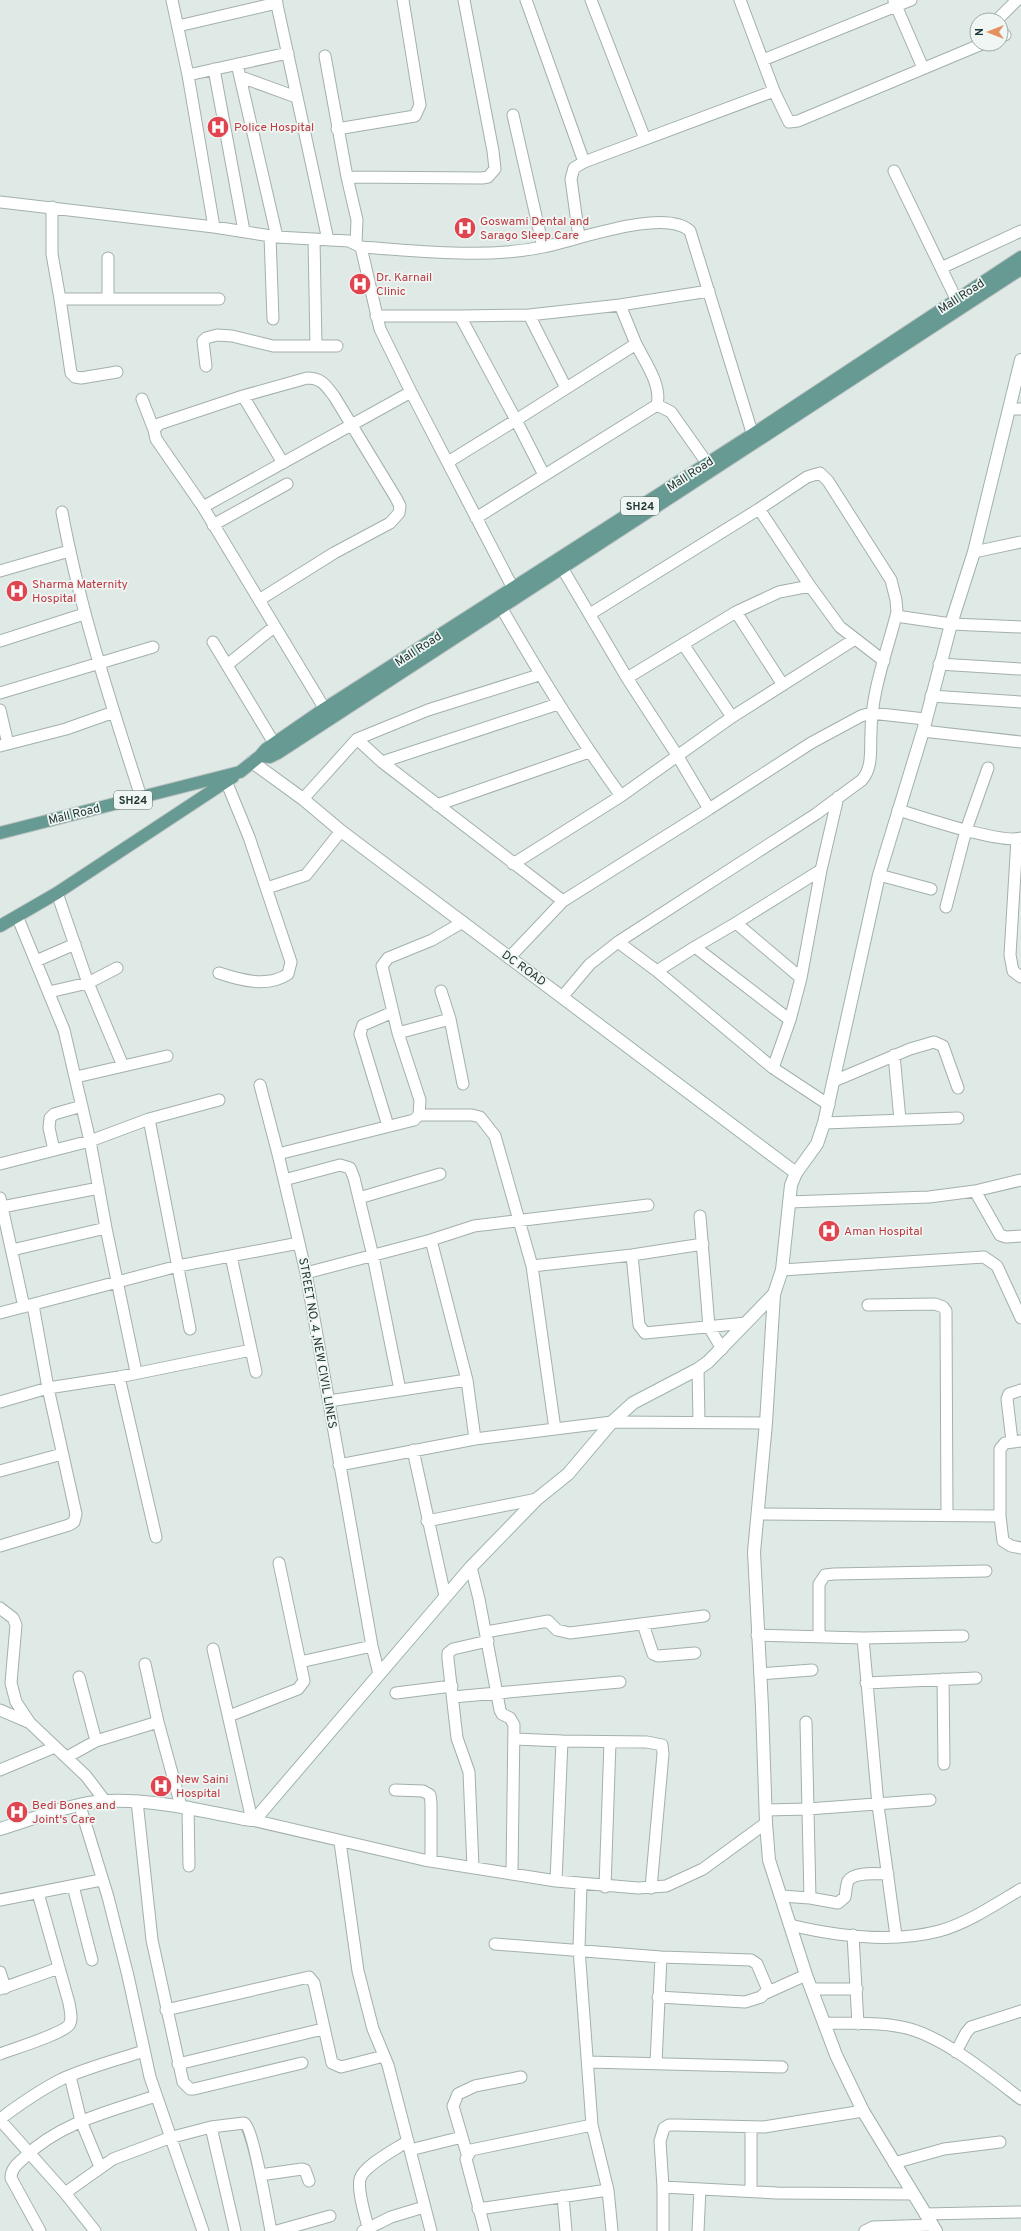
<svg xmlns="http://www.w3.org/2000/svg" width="1021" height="2231" viewBox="0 0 1021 2231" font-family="Overpass,sans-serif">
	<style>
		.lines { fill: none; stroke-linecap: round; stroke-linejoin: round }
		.minor-casing { stroke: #a3b0ad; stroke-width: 13 }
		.tertiary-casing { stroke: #a3b0ad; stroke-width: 14 }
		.secondary-casing { stroke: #9fb3ae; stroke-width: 14 }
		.primary-casing { stroke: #bdc3c2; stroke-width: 14 }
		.minor { stroke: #fff; stroke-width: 11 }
		.tertiary { stroke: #fff; stroke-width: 12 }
		.secondary { stroke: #fff; stroke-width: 12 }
		.primary { stroke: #679a93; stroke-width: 12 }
		.labels { text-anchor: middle; stroke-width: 3.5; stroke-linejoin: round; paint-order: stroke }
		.shield { fill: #eff6f3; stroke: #60706d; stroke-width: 1 }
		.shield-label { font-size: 11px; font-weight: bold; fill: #223734 }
		.health-label { font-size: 12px; fill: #be3a42; stroke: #eff6f3; text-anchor: start }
		.street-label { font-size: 12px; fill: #223734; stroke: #eff6f3 }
	</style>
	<rect width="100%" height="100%" fill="#dfe9e6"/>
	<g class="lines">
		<g class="minor-casing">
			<path id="minor" d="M172,0L188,75L214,227
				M276,0L328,240
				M526,0L584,162
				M591,0L645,139
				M740,0L774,91L789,122L798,121L982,44
				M894,1L923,68
				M997,20L1017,0
				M178,26L277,3
				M1001,36L1005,35
				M325,56L347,177
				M763,60L911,0
				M237,64L277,237
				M214,69L244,231
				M188,75L288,53
				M241,77L296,97
				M513,115L543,247
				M337,129L415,116L420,105L403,0
				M894,171L960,307
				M0,202L214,227L277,237L349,241L361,247L380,329L411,392L517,596
				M52,207V254L60,299H108V258
				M270,236L273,319
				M579,237L571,179L574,168L584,162L774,91
				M314,239L316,346
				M356,244L357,220L347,177L482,178L488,177L495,169L493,151L464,0
				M361,247C421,251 484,259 543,247C575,241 664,207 690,231L755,442
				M941,268L1021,231
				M60,299L71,373L75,377L81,378L117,372
				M108,299H219
				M620,305L709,291
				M529,315L566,388
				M376,316H460L516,420L448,462
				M460,316L529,315L620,305L636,344
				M206,366L203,341L206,338L217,335L232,336L273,346H337
				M307,378C322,378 326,386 334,396L396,498L400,506L399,513L390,523L334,553L259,600L203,507L156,439L154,430L159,424L243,396Z
				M243,396L283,463
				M142,399L154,430
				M657,405L671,412L707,463
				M1009,409H1021
				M203,507L411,392
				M759,509L810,586L840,627L884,661
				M62,512C80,610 111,703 141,797
				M476,518L657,405C662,385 645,362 636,344L516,420L544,475
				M213,525L287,484
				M974,552L1021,542
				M0,571L69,551
				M259,600L329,716
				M501,607C538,672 577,735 621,796
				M590,614L759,509L807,477L820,473L828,481L891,580L896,600L897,612C887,652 871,692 871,733C870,750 873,767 862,780L816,814L618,942
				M896,616L951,624L1021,627
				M0,641L84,614
				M213,642L274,743
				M683,644L732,717
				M939,664L1020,669
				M227,665L274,627
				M627,678L736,612
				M783,685L736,612L779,592L810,586
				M0,693L153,647
				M931,696L1021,702
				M0,710L8,744
				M923,731L1021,742
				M357,739L382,762L563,901
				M0,746L66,729L114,712
				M382,762L558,704
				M303,799L357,739L428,710L539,675
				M437,805L589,752
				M709,809L811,743L861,716L871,713L925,719
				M898,810C922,817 1000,844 1021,838
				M1017,839L1010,955L1013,971L1021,977
				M513,864L621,796L732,717L855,639
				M879,875L931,889
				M267,888L306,875L341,831
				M57,893L88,983L123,1066
				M946,907L966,830L988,768
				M17,916L64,1030L90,1141L106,1228L136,1372
				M736,923L821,870
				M695,947L736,923L801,978
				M509,958L563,901L709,809L677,755L627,678L558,561
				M36,961L75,944
				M657,971L695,947L790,1020
				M219,973C240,980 268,988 288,974L291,962L249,837L226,781
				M441,991L450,1019L463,1084
				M49,992L88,983L117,968
				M563,996L590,964L618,942L657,971L773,1068
				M398,1033L450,1019
				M894,1055L900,1120
				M76,1077L167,1056
				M834,1081L910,1049L934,1042L943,1046L958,1088
				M260,1085L278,1154
				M829,1105L773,1068L790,1020L801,978L821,870L838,797
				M149,1119L190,1329
				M824,1123L958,1118
				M388,1126L360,1034L363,1025L393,1012
				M54,1150L49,1128L50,1118L54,1114L82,1106
				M0,1164L90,1141L149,1119L219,1100
				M284,1180L340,1165L350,1168L354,1178L373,1256L400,1390
				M975,1191L1000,1235L1006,1237L1021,1236
				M0,1198L24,1307
				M359,1198L440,1174
				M789,1202L929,1197L975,1191L1021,1180
				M2,1207L99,1188
				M700,1216L709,1327L722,1349
				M431,1240L467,1380L475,1439
				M299,1243L278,1154L414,1120L419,1115L420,1100L398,1033L382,966L388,958L432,940L463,922
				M12,1250L106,1228
				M632,1255L639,1325L645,1333L746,1323
				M231,1256L256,1372
				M532,1266L632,1255L703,1244
				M782,1270L984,1257L997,1266L1021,1318
				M306,1273L431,1240L474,1226L648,1205
				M868,1305L935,1304L943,1307L946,1311L947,1516
				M0,1313L178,1266L299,1243L306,1273L372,1646L379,1674
				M698,1369L699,1422
				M119,1377L156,1537
				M329,1401L467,1380
				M0,1402L48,1388L119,1377L251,1350
				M555,1429L612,1422L766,1423
				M1012,1441L1007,1399L1009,1394L1021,1390
				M413,1450L445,1596
				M339,1465L475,1439L555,1429L532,1266L495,1136L480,1117L472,1115H419
				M0,1471L62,1454
				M758,1514L1000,1516V1449L1005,1443L1021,1441
				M1000,1516L1003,1541L1011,1546L1021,1548
				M427,1521L537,1499
				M0,1546L69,1525L74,1522L76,1514L48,1388L33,1305
				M471,1567L479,1599L500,1710L502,1714L510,1718L514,1725L512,1873
				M0,1608L13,1618L16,1625L11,1683L16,1702L30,1723L86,1776L105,1801
				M643,1624L653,1654L658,1656L695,1653
				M486,1632L548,1621L557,1630L570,1633L704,1616
				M757,1635L863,1638L963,1636
				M819,1636V1584L825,1575L834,1574L986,1571
				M863,1638L878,1805L896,1936
				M213,1649L252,1820L424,1860L556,1881L638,1888L666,1886L703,1869L766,1823
				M300,1662L372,1646
				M145,1664L158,1722L181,1806
				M760,1674L812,1670
				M79,1677L96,1741
				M943,1679L944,1764
				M866,1683L976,1678
				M396,1693L452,1686
				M453,1697L620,1682
				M0,1710L28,1722
				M229,1716L298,1689L304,1681L279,1563
				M806,1722L810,1898
				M515,1739L562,1741L647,1742L662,1745L663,1754L651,1888
				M67,1757L96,1741L158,1722
				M0,1770L55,1747
				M395,1790L423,1791L430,1795L431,1803V1861
				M137,1801L152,1940L183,2082L190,2089H194L302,2063
				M80,1806L108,1897L128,1976L150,2077L203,2231
				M188,1807L189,1866
				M766,1810L808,1809L930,1800
				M340,1842L358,1971L373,2029L388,2065L431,2231
				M473,1867L469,1772L457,1738L448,1659V1653L453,1649L488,1641
				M556,1881L562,1741
				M581,1884L579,1949L592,2125L608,2190L612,2231
				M73,1886L92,1960
				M605,1887L610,1742
				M781,1896L810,1898L838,1903L845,1897C846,1892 846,1886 848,1881C854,1871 878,1874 888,1874
				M0,1900L101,1880
				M790,1925C836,1936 893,1943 939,1931C968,1923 996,1904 1021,1889
				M853,1935L858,2024
				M495,1944L661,1957L751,1960L757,1964L768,1990L761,1997L745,2002L658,1997
				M0,1972L5,1988
				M0,1989L59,1968
				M812,1989H857
				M766,1993L806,1975
				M166,2010L309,1977L314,1983L332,2063L341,2067L384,2056
				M824,2023C852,2024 883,2021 910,2029C946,2039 991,2076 1021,2099
				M956,2052L966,2033L971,2027L1021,2011
				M0,2054C13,2049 62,2034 69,2025C73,2019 70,2010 69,2003L38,1893
				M588,2062L782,2067
				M656,2063L661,1957
				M178,2064L323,2029
				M70,2076L81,2121L100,2167
				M0,2119C20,2104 40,2090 62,2079C89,2067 117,2060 144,2051
				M0,2120L65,2193L95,2231
				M211,2127L235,2231
				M751,2127V2191
				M410,2150L462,2137
				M467,2154L453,2106L458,2094L475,2086L521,2077
				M894,2163L944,2149L1000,2142
				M260,2175L302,2169L305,2170L309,2181
				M663,2187L777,2193L913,2194
				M65,2193L113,2159L169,2138L211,2127L244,2123C253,2127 268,2216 271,2231
				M563,2196L566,2231
				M478,2209L608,2190
				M925,2214L1021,2212
				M40,2231L11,2178C11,2169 17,2164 24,2158C59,2123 110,2111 156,2096
				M277,2231L330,2216
				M363,2231L391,2217L424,2207
				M369,2231C366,2218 357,2191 360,2179C363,2166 396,2149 408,2141
				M485,2231L466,2159L471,2150L592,2125
				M663,2231V2187L660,2141L664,2128L669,2125H677L764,2127L863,2111
				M698,2231L700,2189
				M865,2231L873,2227L933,2225"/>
		</g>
		<g class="tertiary-casing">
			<path id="tertiary" d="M252,762L303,799L341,831L796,1173
				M774,1294L766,1423L754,1552L762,1707L766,1823L769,1860L806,1975L836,2055L863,2111L936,2231"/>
		</g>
		<g class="secondary-casing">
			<path id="secondary" d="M0,1829C30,1820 76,1802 106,1801C152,1799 199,1810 244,1819L252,1820L257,1817L471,1567L537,1499L568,1474L612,1422L633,1403L698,1369L708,1362L774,1294L782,1270L791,1185L796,1173L817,1144L824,1123L879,875L923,731L951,624L974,552L1021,360"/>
		</g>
		<g class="primary-casing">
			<path id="primary" d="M260,756L270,757L278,753L1021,269
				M0,833L240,772L260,756L266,749L324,709L753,434L1021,257
				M0,926L57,893L233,777"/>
		</g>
		<use href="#minor" class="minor"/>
		<use href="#tertiary" class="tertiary"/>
		<use href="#secondary" class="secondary"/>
		<use href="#primary" class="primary"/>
	</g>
	<defs>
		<g id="hospital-disc" transform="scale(1.15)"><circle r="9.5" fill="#e0444e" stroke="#eff6f3"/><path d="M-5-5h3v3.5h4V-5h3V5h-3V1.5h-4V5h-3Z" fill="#fff"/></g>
	</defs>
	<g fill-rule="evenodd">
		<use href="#hospital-disc" x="218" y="127"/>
		<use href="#hospital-disc" x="465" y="228"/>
		<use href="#hospital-disc" x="360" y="284"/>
		<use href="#hospital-disc" x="17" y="591"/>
		<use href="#hospital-disc" x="829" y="1231"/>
		<use href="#hospital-disc" x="161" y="1786"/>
		<use href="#hospital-disc" x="17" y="1812"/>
	</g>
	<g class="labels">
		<g class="shield">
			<rect x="621" y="497" width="38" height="18" rx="3"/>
			<rect x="114" y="791" width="38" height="18" rx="3"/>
		</g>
		<g class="shield-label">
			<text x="640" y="510">SH24</text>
			<text x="133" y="804">SH24</text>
		</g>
		<g class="health-label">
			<text x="234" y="131">Police Hospital</text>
			<text x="480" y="225">Goswami Dental and<tspan x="480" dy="14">Sarago Sleep Care</tspan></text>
			<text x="376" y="281">Dr. Karnail<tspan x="376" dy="14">Clinic</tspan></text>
			<text x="32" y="588">Sharma Maternity<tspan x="32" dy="14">Hospital</tspan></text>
			<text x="844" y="1235">Aman Hospital</text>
			<text x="176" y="1783">New Saini<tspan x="176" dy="14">Hospital</tspan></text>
			<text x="32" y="1809">Bedi Bones and<tspan x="32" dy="14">Joint's Care</tspan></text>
		</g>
		<g class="street-label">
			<text transform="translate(961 296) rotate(-33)" y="4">Mall Road</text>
			<text transform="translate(690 474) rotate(-33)" y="4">Mall Road</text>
			<text transform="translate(418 649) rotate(-33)" y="4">Mall Road</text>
			<text transform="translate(74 814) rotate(-14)" y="4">Mall Road</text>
			<text transform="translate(524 968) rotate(36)" y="4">DC ROAD</text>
			<text transform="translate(318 1343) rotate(80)" y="4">STREET NO. 4 ,NEW CIVIL LINES</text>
		</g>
	</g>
	<g transform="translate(989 32) rotate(270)"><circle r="19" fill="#eff6f3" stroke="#9daaa7"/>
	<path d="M0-3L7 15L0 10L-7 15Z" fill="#e59161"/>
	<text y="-6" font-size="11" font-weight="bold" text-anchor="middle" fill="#223734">N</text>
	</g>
</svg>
